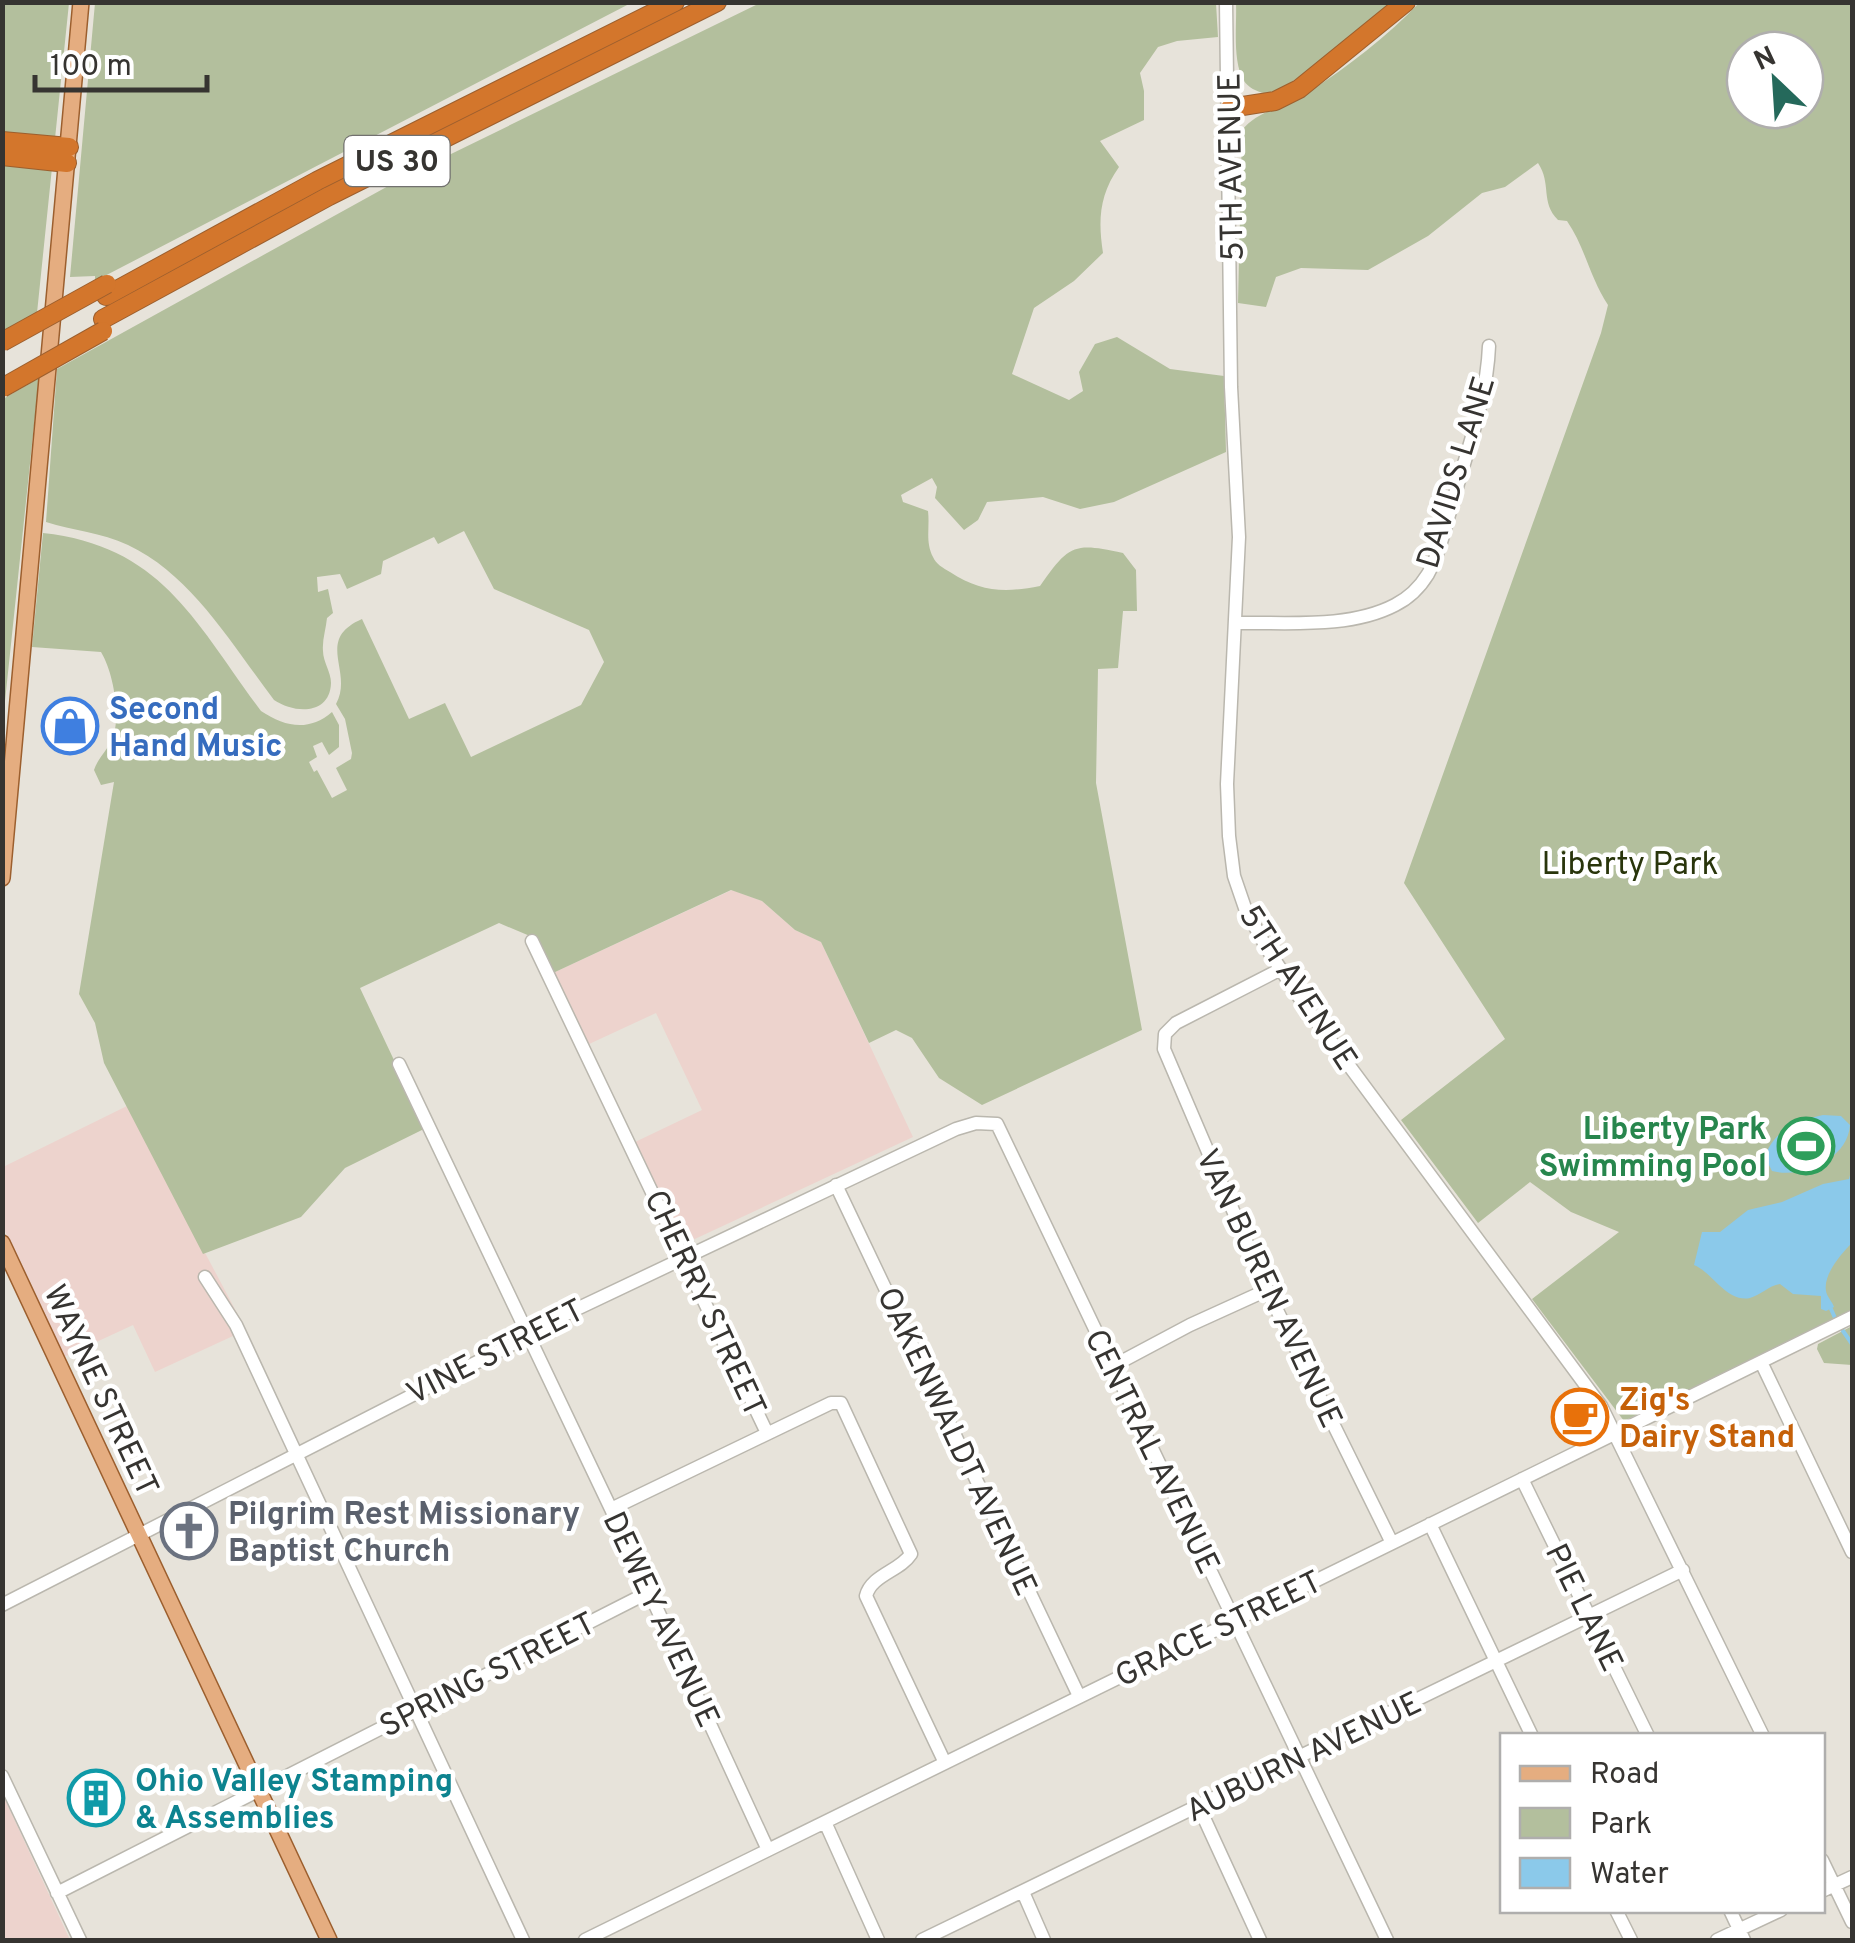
<svg xmlns="http://www.w3.org/2000/svg" width="1855" height="1943" viewBox="0 0 1855 1943" font-family="Overpass,sans-serif">
	<style>
		.industrial { fill: #edd3cd }
		.green { fill: #b3bf9d; fill-rule: evenodd }
		.water { fill: #8bc9ea }
		.lines { fill: none; stroke-linecap: round; stroke-linejoin: round }
		.stream { stroke: #8bc9ea; stroke-width: 4 }
		.minor-casing { stroke: #bab7ae; stroke-width: 15 }
		.major-casing { stroke: #9c5f2e; stroke-width: 18 }
		.highway-casing { stroke: #9c5f2e; stroke-width: 20 }
		.minor { stroke: #fff; stroke-width: 12 }
		.major { stroke: #e5ad80; stroke-width: 15 }
		.highway { stroke: #d3762c; stroke-width: 18 }
		.highway-bridge-casing { stroke: #9c5f2e; stroke-width: 20; stroke-linecap: butt }
		.highway-bridge { stroke: #d3762c; stroke-width: 18 }
		.labels { text-anchor: middle; stroke-width: 9; stroke-linejoin: round; paint-order: stroke }
		.shield { fill: #fff; stroke: #72716f; stroke-width: 2.5 }
		.shield-label { font-size: 30px; font-weight: bold; fill: #363431 }
		.street-label { font-size: 32px; fill: #363431; stroke: #fff }
		.shop-label { font-size: 32px; font-weight: bold; fill: #366cbe; stroke: #fff; text-anchor: start }
		.park-label { font-size: 32px; fill: #29350b; stroke: #fff }
		.leisure-label { font-size: 32px; font-weight: bold; fill: #27864d; stroke: #fff; text-anchor: end }
		.food-label { font-size: 32px; font-weight: bold; fill: #c56008; stroke: #fff; text-anchor: start }
		.worship-label { font-size: 32px; font-weight: bold; fill: #5b616d; stroke: #fff; text-anchor: start }
		.culture-label { font-size: 32px; font-weight: bold; fill: #0d838f; stroke: #fff; text-anchor: start }
	</style>
	<rect width="100%" height="100%" fill="#e7e3da"/>
	<path class="industrial" d="M732,890L762,901L795,930L821,942L913,1137L682,1245L633,1143L702,1110L656,1013L587,1045L553,973Z
		M127,1106L246,1330L155,1372L133,1325L64,1357L3,1227V1167Z
		M2,1795H3L70,1940H3Z"/>
	<path class="green" d="M2,3H69L37,313L2,334Z
		M95,3H631L95,281V276L70,277Z
		M760,3H1216L1218,37L1177,41L1158,47L1140,73L1144,91V120L1100,141L1119,167C1099,195 1098,221 1103,253L1074,281L1034,308L1012,374L1069,400L1083,391L1079,372L1095,344L1117,337L1170,369L1224,376L1226,452L1114,502L1080,509L1043,497L987,502L978,520L964,530L935,498L937,487L932,478L901,495L903,502L928,511C930,528 925,541 933,557C936,564 943,568 950,572C980,592 1005,593 1040,586C1069,545 1073,542 1123,553L1136,570L1137,611H1123L1118,668L1098,669L1096,783L1142,1030L982,1105L939,1078L912,1038L896,1030L869,1043L821,942L795,930L762,901L731,890L553,973L537,939L499,923L360,988L426,1128L345,1168L301,1217L203,1254L104,1063L95,1023L79,994L114,782L101,785L94,770C98,757 111,747 114,734C120,711 113,672 101,652L32,647L43,533C162,546 195,622 261,711C285,727 309,732 332,712L339,725V747L329,755L322,742L313,746L317,757L309,762L314,772L317,770L332,798L347,790L336,768L351,759L352,753L345,719L336,704C354,671 314,640 362,619L409,719L445,703L471,757L581,705L604,662L589,630L494,589L464,531L438,544L434,537L383,561L381,574L347,589L340,574L317,577L318,592L328,589L333,613L327,618C326,629 322,640 323,651C323,662 331,672 331,683C330,715 295,714 274,700C232,645 192,575 128,545C101,532 73,531 46,522L57,369L410,174Z
		M1236,3H1393C1370,21 1289,94 1264,93C1257,92 1248,87 1244,81C1232,61 1237,25 1236,3Z
		M1419,3H1852V1311L1624,1421L1532,1299L1619,1232L1571,1212L1530,1182L1478,1223L1401,1120L1505,1039L1404,883L1601,333L1608,305C1590,278 1585,247 1567,221L1558,220C1540,202 1552,184 1538,163L1505,187L1482,193L1428,236L1368,270L1301,268L1276,277L1266,307L1238,303L1242,130C1258,110 1288,106 1309,92C1347,67 1388,36 1419,3ZM1745,50H1805V110H1745Z
		M39,378L3,720V399Z
		M1852,1326V1365L1824,1363L1817,1349L1818,1344Z"/>
	<path class="water" d="M1823,1115L1841,1116L1850,1125C1848,1159 1802,1179 1772,1171L1765,1157C1773,1131 1798,1120 1823,1115Z
		M1852,1167V1243C1842,1253 1823,1274 1826,1291C1827,1297 1832,1301 1834,1307L1826,1311L1821,1309V1296L1793,1294L1780,1284C1768,1286 1761,1295 1750,1298C1727,1303 1712,1272 1694,1265L1702,1232H1720L1748,1210L1782,1202L1823,1184L1849,1179Z"/>
	<g class="lines">
		<path class="stream" d="M1831,1309L1836,1320
			M1841,1328L1852,1344"/>
		<g class="minor-casing">
			<path id="minor" d="M1226,2L1231,387L1239,537L1227,784L1229,836L1234,876L1245,908L1266,947L1305,1006L1601,1406L1763,1736
				M1236,623C1287,622 1349,629 1395,605C1409,598 1420,587 1428,574C1441,550 1447,520 1455,494C1469,445 1487,397 1489,346
				M532,941L767,1433
				M1281,969L1176,1023L1165,1034L1164,1049L1267,1290L1392,1543
				M399,1064L611,1509L768,1850
				M836,1185L1079,1696
				M205,1277L236,1325L523,1940
				M1761,1362L1852,1552
				M1113,1366L1190,1325L1267,1290
				M1522,1479L1648,1736
				M611,1509L831,1403H841L911,1554C900,1571 871,1575 866,1596L945,1763
				M1430,1524L1532,1736
				M2,1605L528,1336L564,1315L956,1129L976,1123L997,1124L1387,1940
				M2,1776L80,1940
				M1199,1807L1260,1940
				M825,1822L878,1940
				M1822,1860L1852,1922
				M1822,1891L1852,1877
				M1023,1892L1044,1940
				M57,1893L649,1592
				M1616,1910L1631,1940
				M1730,1910L1744,1940
				M585,1940L1852,1317
				M922,1940L1683,1570
				M1717,1940L1781,1910"/>
		</g>
		<g class="major-casing">
			<path id="major" d="M2,878L81,2
				M2,1243L329,1940"/>
		</g>
		<g class="highway-casing">
			<path id="highway" d="M1230,108L1275,101L1299,89L1406,2
				M2,141L69,147
				M2,156L67,163
				M106,296L317,181L675,2
				M103,319L329,196L717,2"/>
		</g>
		<use href="#minor" class="minor"/>
		<use href="#major" class="major"/>
		<use href="#highway" class="highway"/>
		<g class="highway-bridge-casing">
			<path id="highway-bridge" d="M2,342L107,284
				M2,388L103,331"/>
		</g>
		<use href="#highway-bridge" class="highway-bridge"/>
	</g>
	<defs>
		<g id="shop-ring" transform="scale(2.875)"><circle r="9.5" fill="#fff" stroke="#3f7fe0" stroke-width="1.5"/><path d="M-5-2.5h2.3a2.7 3.5 0 0 1 5.4 0H5L5.5 6h-11ZM-1.5-2.5h3a1.5 2.3 0 0 0-3 0Z" fill="#3f7fe0"/></g>
		<g id="stadium-ring" transform="scale(2.875)"><circle r="9.5" fill="#fff" stroke="#2e9e5b" stroke-width="1.5"/><path d="M0-5a6.5 5 0 1 0 0 10a6.5 5 0 1 0 0-10ZM-3.5-1.8h7v3.6h-7Z" fill="#2e9e5b"/></g>
		<g id="cafe-ring" transform="scale(2.875)"><circle r="9.5" fill="#fff" stroke="#e8710a" stroke-width="1.5"/><path d="M-5.5-4.5H6V0H3Q3 3.5 0 3.5H-2.5Q-5.5 3.5-5.5 0ZM3-3.2v2h1.7v-2ZM-6 4.5H4V6H-6Z" fill="#e8710a"/></g>
		<g id="church-ring" transform="scale(2.875)"><circle r="9.5" fill="#fff" stroke="#6b7280" stroke-width="1.5"/><path d="M-1.2-6h2.4v3.5h3.3v2.4h-3.3V6h-2.4V-.1h-3.3v-2.4h3.3Z" fill="#6b7280"/></g>
		<g id="building-ring" transform="scale(2.875)"><circle r="9.5" fill="#fff" stroke="#0f9aa8" stroke-width="1.5"/><path d="M-4-6H4V6H1V3H-1V6H-4ZM-2.5-4.3h1.7v1.8h-1.7ZM.8-4.3h1.7v1.8H.8ZM-2.5-1h1.7V.8h-1.7ZM.8-1h1.7V.8H.8Z" fill="#0f9aa8"/></g>
	</defs>
	<g fill-rule="evenodd">
		<use href="#shop-ring" x="70" y="726"/>
		<use href="#stadium-ring" x="1806" y="1146"/>
		<use href="#cafe-ring" x="1580" y="1417"/>
		<use href="#church-ring" x="189" y="1531"/>
		<use href="#building-ring" x="96" y="1798"/>
	</g>
	<g class="labels">
		<rect class="shield" x="344.5" y="136" width="105" height="50" rx="8"/>
		<g class="shield-label">
			<text x="397" y="171">US 30</text>
		</g>
		<g class="street-label">
			<text transform="translate(1230 167) rotate(-91)" y="11">5TH AVENUE</text>
			<text transform="translate(1455 472) rotate(-73)" y="11">DAVIDS LANE</text>
			<text transform="translate(1299 987) rotate(57)" y="11">5TH AVENUE</text>
			<text transform="translate(1270 1288) rotate(65)" y="11">VAN BUREN AVENUE</text>
			<text transform="translate(706 1303) rotate(65)" y="11">CHERRY STREET</text>
			<text transform="translate(495 1351) rotate(-27)" y="11">VINE STREET</text>
			<text transform="translate(102 1390) rotate(65)" y="11">WAYNE STREET</text>
			<text transform="translate(958 1441) rotate(65)" y="11">OAKENWALDT AVENUE</text>
			<text transform="translate(1153 1451) rotate(64)" y="11">CENTRAL AVENUE</text>
			<text transform="translate(1585 1607) rotate(64)" y="11">PIE LANE</text>
			<text transform="translate(662 1619) rotate(65)" y="11">DEWEY AVENUE</text>
			<text transform="translate(1218 1628) rotate(-26)" y="11">GRACE STREET</text>
			<text transform="translate(487 1674) rotate(-27)" y="11">SPRING STREET</text>
			<text transform="translate(1303 1756) rotate(-26)" y="11">AUBURN AVENUE</text>
		</g>
		<g class="shop-label">
			<text x="109" y="719">Second<tspan x="109" dy="37">Hand Music</tspan></text>
		</g>
		<g class="park-label">
			<text x="1630" y="874">Liberty Park</text>
		</g>
		<g class="leisure-label">
			<text x="1767" y="1139">Liberty Park<tspan x="1767" dy="37">Swimming Pool</tspan></text>
		</g>
		<g class="food-label">
			<text x="1619" y="1410">Zig's<tspan x="1619" dy="37">Dairy Stand</tspan></text>
		</g>
		<g class="worship-label">
			<text x="228" y="1524">Pilgrim Rest Missionary<tspan x="228" dy="37">Baptist Church</tspan></text>
		</g>
		<g class="culture-label">
			<text x="135" y="1791">Ohio Valley Stamping<tspan x="135" dy="37">&amp; Assemblies</tspan></text>
		</g>
	</g>
	<rect width="1855" height="1943" fill="none" stroke="#363431" stroke-width="10"/>
	<rect x="1500" y="1733" width="325" height="180" fill="#ffffff" stroke="#afaead" stroke-width="2.5"/>
	<rect x="1520" y="1766" width="50" height="15" fill="#e5ad80" stroke="#afaead" stroke-width="2.5"/>
	<text x="1590" y="1783" font-size="30" fill="#363431">Road</text>
	<rect x="1520" y="1808" width="50" height="30" fill="#b3bf9d" stroke="#afaead" stroke-width="2.5"/>
	<text x="1590" y="1833" font-size="30" fill="#363431">Park</text>
	<rect x="1520" y="1858" width="50" height="30" fill="#8bc9ea" stroke="#afaead" stroke-width="2.5"/>
	<text x="1590" y="1883" font-size="30" fill="#363431">Water</text>
	<g transform="translate(1775 80) rotate(335)"><circle r="48" fill="#ffffff" stroke="#afaead" stroke-width="2.5"/>
	<path d="M0-8L18 38L0 25L-18 38Z" fill="#25695b"/>
	<text y="-15" font-size="28" font-weight="bold" text-anchor="middle" fill="#363431">N</text>
	</g>
	<path d="M35 75v15h172v-15" fill="none" stroke="#363431" stroke-width="5"/>
	<text x="50" y="75" font-size="30" fill="#363431" stroke="#ffffff" stroke-width="8" paint-order="stroke">100 m</text>
</svg>
